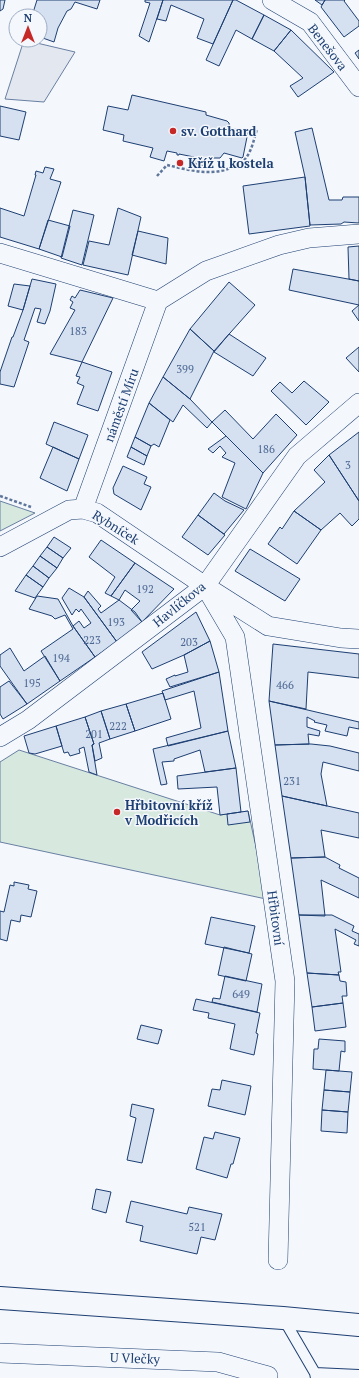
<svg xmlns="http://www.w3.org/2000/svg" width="359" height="1378" viewBox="0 0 359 1378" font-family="'PT Serif',serif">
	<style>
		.green { fill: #d7e8df; stroke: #687fa3 }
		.parking { fill: #e3e8f0; stroke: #687fa3 }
		.building { fill: #d5e0f0; stroke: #1d3f73 }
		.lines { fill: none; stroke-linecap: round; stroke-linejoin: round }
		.lane-casing { stroke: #1d3f73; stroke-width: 12 }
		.street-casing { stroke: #1d3f73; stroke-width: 20 }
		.secondary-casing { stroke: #1d3f73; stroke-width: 24 }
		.path { stroke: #5e769c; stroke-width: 2.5; stroke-dasharray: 3 2; stroke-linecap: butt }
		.lane { stroke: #f4f7fb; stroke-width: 10 }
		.street { stroke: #f4f7fb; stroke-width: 19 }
		.secondary { stroke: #f4f7fb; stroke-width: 22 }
		.poi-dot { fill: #c62828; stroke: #f4f7fb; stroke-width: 1.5 }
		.labels { text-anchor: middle; stroke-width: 3; stroke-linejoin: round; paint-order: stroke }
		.number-label { font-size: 11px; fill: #4b6792 }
		.street-label { font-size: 13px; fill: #1d3f73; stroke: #f4f7fb }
		.poi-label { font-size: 13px; font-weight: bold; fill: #1d3f73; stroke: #f4f7fb; text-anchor: start }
	</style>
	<rect width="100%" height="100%" fill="#f4f7fb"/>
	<path class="green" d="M0,501L35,513L0,531Z
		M19,750L220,815L248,811L266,892V899L0,842V762Z"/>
	<path class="parking" d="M24,40L75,52L44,102L5,99Z"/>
	<path class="building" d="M0,0H5L3,9L0,11Z
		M37,0H100L97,9L75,2L71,9L67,11L58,28L54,42L40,37V16H32Z
		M145,0H163L149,42L139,36L150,3L145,2Z
		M163,0H233L213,44L197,38L204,19L171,5L166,21L157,19Z
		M233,0H236L264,15L252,39L236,30L219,66L206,60Z
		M315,0H325L322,5Z
		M325,0H345L344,1L359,21V26L344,37L321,7Z
		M264,15L291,30L274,51L252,39Z
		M291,30L334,72L298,97L290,86L303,78L274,51Z
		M359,50V59L355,53Z
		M132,95L206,112V115L227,121L229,123L230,128L248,132L243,157L242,158L224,153L220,158H211L210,167L192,163L194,157L179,154V155H177V153L167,151L164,161L150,157L153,148L123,141L124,135L103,130L108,106L128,110Z
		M0,106L26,112L19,140L0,136Z
		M312,128L329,200H342L343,197H359V223L344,222L341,224L310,225L305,177L295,132Z
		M45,167L54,169L50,179L61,182L39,249L0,237V208L24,216L36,175H35L36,171L43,173Z
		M305,177L310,226L249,234L243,186Z
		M118,208L141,217L128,275L83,265L89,241L109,245Z
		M73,210L94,215L82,265L61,258Z
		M48,220L70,226L62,257L39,249Z
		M138,231L168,238L166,264L132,255Z
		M359,246V281L349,279L348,247Z
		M293,269L359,281V321L352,311L359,305L289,290Z
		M32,279L56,284L50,311L45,324L37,322L41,309L35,308L24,340L29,342L14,387L0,384V372L12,337H13L23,310Z
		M229,282L255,305L214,351L190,329Z
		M14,284L30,286L23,310L8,306Z
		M80,290L113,298L82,362L50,354L75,310L70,308L73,302L70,300L72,296L75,298Z
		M190,329L214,351L190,399L163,377Z
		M229,334L266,358L253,376L214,352Z
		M359,347V372L346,358Z
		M82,362L112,372L98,411L77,404L84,386L77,383L80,377L76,376Z
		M163,377L190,399L212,422L207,428L183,405L173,422L149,403Z
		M304,381L329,402L306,425L271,391L280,382L292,393Z
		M149,403L170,420L159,447L154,444L151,446L135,437Z
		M225,410L253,439L276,414L297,435L263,473L212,422Z
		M54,422L88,435L79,459L46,444Z
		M359,432V501L329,455Z
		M226,436L263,473L246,509L222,497L235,463L222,457L226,453L220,446L213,453L208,449Z
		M135,437L151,446L147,456L131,447Z
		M53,447L79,459L67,491L40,478Z
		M131,447L147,456L144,465L127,457Z
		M329,455L359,501V519L352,526L340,513L321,530L294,511L325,482L314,470Z
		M123,466L147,477L144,484L151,487L141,510L114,494L113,488Z
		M214,493L225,501L244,510L224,534L198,515Z
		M294,511L321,530L297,564L268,544L280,527L282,529Z
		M198,515L225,535L208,555L182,537Z
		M54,537L71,548L63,558L47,547Z
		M101,540L135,563L111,596L105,593L115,577L89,557Z
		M47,547L63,558L57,568L40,556Z
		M250,549L300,579L285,601L235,571Z
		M40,556L57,568L49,578L33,566Z
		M135,563L174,589L142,622L131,610L140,601L125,590L119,600L111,596Z
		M33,566L49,578L43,587L26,575Z
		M26,575L43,587L35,598L15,591Z
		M69,588L84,597L117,642L95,657L73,626L79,621L84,628L91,623L81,609L79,612L76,609L72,615L62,598Z
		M88,591L101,606L98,609L101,613L119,600L135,612L142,622L117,642L84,597Z
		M37,596L58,599L73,626L95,657L60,681L41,651L73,629L65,615L55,619L52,616L29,609Z
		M196,612L210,641L184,655L152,669L142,652Z
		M210,641L219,672L170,687L166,679L175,675V676L188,672L184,655Z
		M273,644L359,654V678L308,672L306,709L269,701Z
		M10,648L24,671L45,656L60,681L27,704L0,666V655Z
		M219,672L228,731L168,746L166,738L201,728L194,691L165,700L162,691Z
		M9,681L27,704L3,719L0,714V687Z
		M163,693L171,719L135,731L126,704Z
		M269,701L359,722V729L349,727L347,736L325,731L327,725L314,722L315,721L307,717V727L320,731L319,736L308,734L309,744L275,745Z
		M126,704L135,731L110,739L101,711Z
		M101,711L110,739L99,743L102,758L95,761L92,745L94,744L85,717Z
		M85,717L94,744L92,745L97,775L89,772L84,747L79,749L80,753L70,756L68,752L64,753L56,726Z
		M56,726L62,746L35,754L29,753L24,736Z
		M228,731L236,768L205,772L200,750L174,759V761L162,762L167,784L161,785L153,749Z
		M311,744L330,746L359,753V771L323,762L321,774L327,806L282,796L275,745Z
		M236,768L241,812L220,815L217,787L178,789L177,776Z
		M282,796L359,813V838L321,830L325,857L291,858Z
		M248,811L250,822L228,825L227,814Z
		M325,857L340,865L339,868L359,878V898L321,880L325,916L299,915L291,858Z
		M14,882L29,885L28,889L37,891L31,917L21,915L20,922L11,920L7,941L0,939V911L4,912L10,885L14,886Z
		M299,915H332L354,926L352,931L359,934V946L354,944L356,940L335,929L341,972H338L339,975L307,973Z
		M211,917L255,926L249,953L205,944Z
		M224,947L252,954L246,981L218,975Z
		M307,973L339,975L340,981L346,982L347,996H342L343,1003L312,1007Z
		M225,976L262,984L257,1012L212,1002L213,998L220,999Z
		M196,999L260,1013L256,1033L258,1034L254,1055L230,1049L235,1024L208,1018L209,1013L193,1010Z
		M343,1003L346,1027L315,1031L312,1007Z
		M141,1025L162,1030L158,1044L137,1039Z
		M319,1039L345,1041V1052L341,1051L339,1071L313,1069L314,1049H318Z
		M326,1070L352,1072L350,1092L324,1090Z
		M222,1080L251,1086L245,1115L208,1106L212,1089L220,1090Z
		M324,1090L350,1092L348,1112L322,1110Z
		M132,1104L154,1109L142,1163L127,1160L136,1118L130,1116Z
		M322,1110L348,1112L347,1133L321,1131Z
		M215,1132L240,1138L233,1164H231L227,1178L196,1169L204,1137L213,1139Z
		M96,1189L111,1192L106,1213L92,1209Z
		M131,1201L187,1214L189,1207L222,1214L215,1240L201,1237L197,1254L140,1241L143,1226L126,1222Z"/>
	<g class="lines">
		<g class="lane-casing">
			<path id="lane" d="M283,1318L315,1373L316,1378
				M315,1373L359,1375"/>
		</g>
		<g class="street-casing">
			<path id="street" d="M272,0L310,22L359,87
				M0,253L158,301
				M83,509L158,301L206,271L279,245L309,238L359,234
				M0,547L69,510L83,509L97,513L205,586L268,626L341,638L359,639
				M205,586L235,637L285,981L278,1260
				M0,737L28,720L205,586L297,456L359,403
				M0,1353L218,1362L268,1376"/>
		</g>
		<g class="secondary-casing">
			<path id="secondary" d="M0,1298L283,1318L359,1325"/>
		</g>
		<path class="path" d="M157,176L167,165C189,170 215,178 236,165C240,163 244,161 246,158C252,150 254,139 257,129
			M0,496L31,507"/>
		<use href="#lane" class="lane"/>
		<use href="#street" class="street"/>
		<use href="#secondary" class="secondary"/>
	</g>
	<g class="poi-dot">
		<circle cx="173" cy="131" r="4"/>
		<circle cx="180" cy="163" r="4"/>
		<circle cx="117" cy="812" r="4"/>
	</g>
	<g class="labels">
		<g class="number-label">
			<text x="78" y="335">183</text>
			<text x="185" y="373">399</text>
			<text x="266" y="453">186</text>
			<text x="348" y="469">3</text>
			<text x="145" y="593">192</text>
			<text x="116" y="626">193</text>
			<text x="92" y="644">223</text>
			<text x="189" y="646">203</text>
			<text x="61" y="662">194</text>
			<text x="32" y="687">195</text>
			<text x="285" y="689">466</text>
			<text x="118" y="730">222</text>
			<text x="94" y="738">201</text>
			<text x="292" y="785">231</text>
			<text x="241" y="998">649</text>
			<text x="197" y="1231">521</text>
		</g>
		<g class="street-label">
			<text transform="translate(328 47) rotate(52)" y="5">Benešova</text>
			<text transform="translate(121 405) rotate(-70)" y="5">náměstí Míru</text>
			<text transform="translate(116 527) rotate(32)" y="5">Rybníček</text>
			<text transform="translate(179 604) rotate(-39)" y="5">Havlíčkova</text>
			<text transform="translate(276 918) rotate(82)" y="5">Hřbitovní</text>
			<text transform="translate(135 1358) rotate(2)" y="5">U Vlečky</text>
		</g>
		<g class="poi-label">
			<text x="181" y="136">sv. Gotthard</text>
			<text x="188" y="168">Kříž u kostela</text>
			<text x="125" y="810">Hřbitovní kříž<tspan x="125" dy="15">v Modřicích</tspan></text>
		</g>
	</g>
	<g transform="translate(28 28)"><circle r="19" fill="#f4f7fb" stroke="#9eadc5"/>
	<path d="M0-3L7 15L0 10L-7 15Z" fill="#c62828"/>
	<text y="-6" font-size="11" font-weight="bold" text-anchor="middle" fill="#1d3f73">N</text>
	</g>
</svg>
